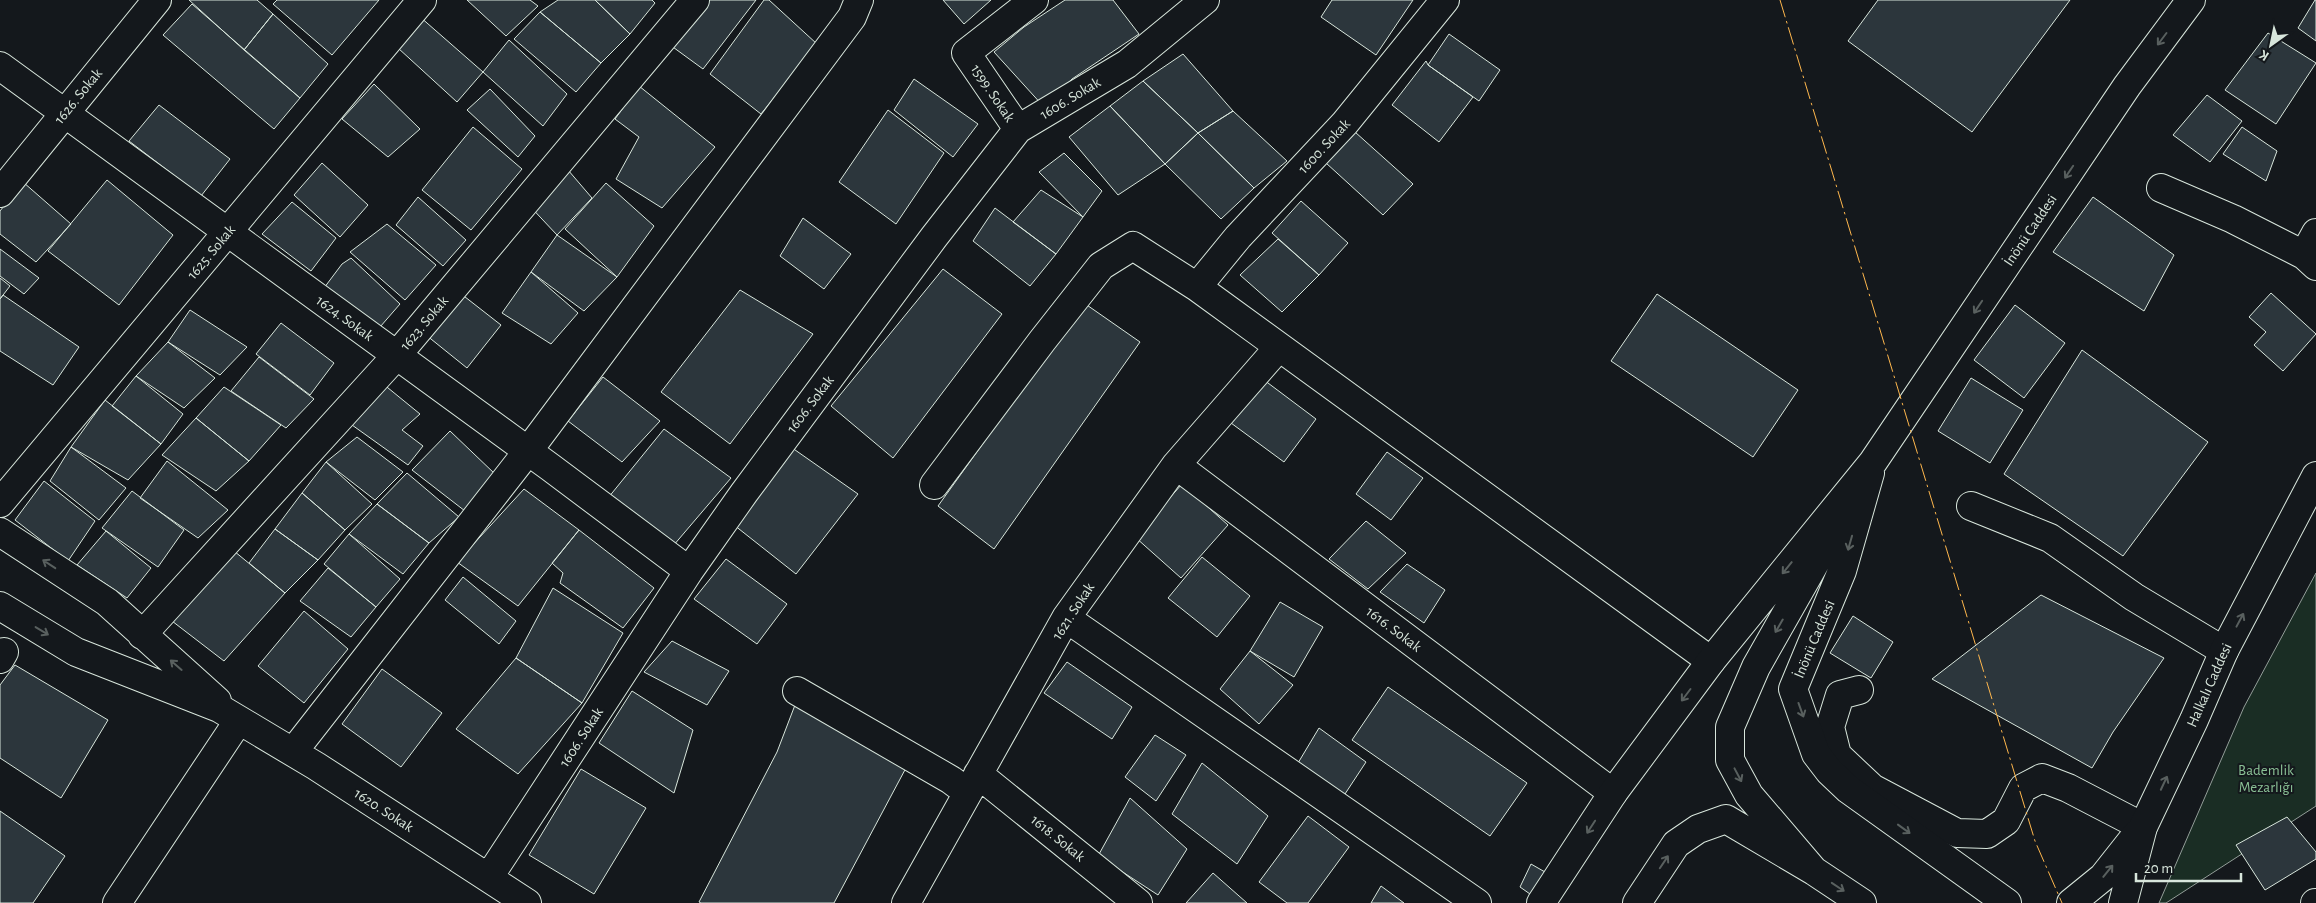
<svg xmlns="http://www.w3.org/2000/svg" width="2316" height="903" viewBox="0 0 2316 903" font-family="'Alegreya Sans',sans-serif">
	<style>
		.green { fill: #1a2d24; stroke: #939e99 }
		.building { fill: #2c363c; stroke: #d8e6dc }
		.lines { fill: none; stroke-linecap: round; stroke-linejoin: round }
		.minor-casing { stroke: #d8e6dc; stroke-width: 30 }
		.major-casing { stroke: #d8e6dc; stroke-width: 30 }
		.minor { stroke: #14181c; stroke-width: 28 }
		.major { stroke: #14181c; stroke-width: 28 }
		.power { stroke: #ffb74d; stroke-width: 1; stroke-dasharray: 18 4 2.5 4; stroke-linecap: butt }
		.oneway { stroke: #59605f }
		.labels { text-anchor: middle; stroke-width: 4; stroke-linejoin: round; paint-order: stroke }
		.street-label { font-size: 15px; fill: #d8e6dc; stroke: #14181c }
		.park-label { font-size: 15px; fill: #8ac095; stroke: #14181c }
	</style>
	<rect width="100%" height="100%" fill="#14181c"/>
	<path class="green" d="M2316,573V806L2166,903H2159L2244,707Z"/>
	<path class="building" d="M189,0H257L273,14L244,50Z
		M277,0H379L332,55L273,4Z
		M467,0H530L538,6L506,36Z
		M558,0H595L630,34L601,63L540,12Z
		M595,0H652L655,3L630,34Z
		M702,0H756L703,69L666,42Z
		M764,0H769L817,44L761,114L710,74Z
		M943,0H991L964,24Z
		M1065,0H1113L1139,34L1072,79L1044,107L994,52L1024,27Z
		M1332,0H1413L1376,55L1321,17Z
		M1878,0H2070L1972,132L1848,41Z
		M2315,0H2316V41L2298,28Z
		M192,4L300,98L274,129L163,35Z
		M540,12L601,63L576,92L514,39Z
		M273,14L328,64L300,98L244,50Z
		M419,16L483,72L457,102L398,48Z
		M2268,33L2316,63L2276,124L2225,90Z
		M1449,34L1500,70L1479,101L1428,65Z
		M509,40L567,94L543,126L483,72Z
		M1183,54L1233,111L1198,133L1143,81Z
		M1426,61L1428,65L1473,97L1439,142L1392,105Z
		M914,79L978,124L953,157L894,110Z
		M1143,81L1198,133L1165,164L1110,106Z
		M374,84L420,129L388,157L342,119Z
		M639,86L715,147L662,208L616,179L639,137L615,119Z
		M490,89L535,136L518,157L467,110Z
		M2207,95L2242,121L2210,162L2173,135Z
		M159,105L230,159L201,196L129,141Z
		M1110,106L1165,164L1118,195L1069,137Z
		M888,110L944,153L896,224L839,182Z
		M1233,111L1287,161L1254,188L1198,133Z
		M473,127L522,169L471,230L422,190Z
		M2242,127L2277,151L2266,181L2223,154Z
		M1355,132L1413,184L1383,215L1326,163Z
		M1198,133L1254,188L1221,219L1165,164Z
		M1064,153L1102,191L1083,217L1039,172Z
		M322,163L368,205L340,237L294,195Z
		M562,163L592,198L557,235L526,202Z
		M107,180L173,235L119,305L48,251Z
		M23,182L71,224L36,262L0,234V211Z
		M606,183L654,226L617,277L565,229Z
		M1041,190L1083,217L1056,254L1013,222Z
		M418,197L466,240L443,266L396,225Z
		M2093,197L2174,255L2144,311L2053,252Z
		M1301,201L1348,243L1319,275L1272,233Z
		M292,202L336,238L311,271L262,234Z
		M995,208L1056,254L1030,286L973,241Z
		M803,218L851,254L824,289L780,256Z
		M387,224L436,265L405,300L350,252Z
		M557,235L617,277L584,311L531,272Z
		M1278,239L1319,275L1282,312L1240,275Z
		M0,249L39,278L24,294L0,276Z
		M351,258L400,304L380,327L324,288L342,264Z
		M943,269L1002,314L893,458L831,406Z
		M531,272L578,313L551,344L502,313Z
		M0,278L10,286L0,299Z
		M740,290L813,334L730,444L661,392Z
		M460,293L501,325L467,368L426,335Z
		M2271,293L2316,334L2283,371L2254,345L2266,332L2249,317Z
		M1657,294L1798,390L1753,457L1611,361Z
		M3,295L79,347L53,385L0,351V299Z
		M1084,303L1140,342L994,549L938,506Z
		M2015,305L2065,343L2024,398L1974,360Z
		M190,310L247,347L220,375L168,342Z
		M281,323L334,363L310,395L256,354Z
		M168,342L215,378L184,408L136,376Z
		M2082,350L2208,442L2123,556L2004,474Z
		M259,357L314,399L286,428L231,391Z
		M136,376L183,414L161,444L112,406Z
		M603,377L660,421L622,462L568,421Z
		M1971,378L2023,410L1990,463L1938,431Z
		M1264,380L1316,419L1284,462L1231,423Z
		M382,383L420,414L402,430L423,446L408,465L352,425Z
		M224,387L281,425L249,461L196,418Z
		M105,400L161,444L128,480L71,447Z
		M196,418L249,461L216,491L162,455Z
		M664,429L731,478L673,546L608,498Z
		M450,431L495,474L465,511L412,470Z
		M357,437L403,472L375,500L326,462Z
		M788,445L858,494L796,574L734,525Z
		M71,447L126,488L99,520L50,481Z
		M1387,452L1423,478L1391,520L1356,494Z
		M167,461L228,510L198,538L140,498Z
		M326,462L372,504L345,530L302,493Z
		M407,473L459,517L429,543L377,504Z
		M44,481L95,521L68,561L15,520Z
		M1182,484L1228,525L1181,578L1135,537Z
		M524,489L579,530L518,606L457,562Z
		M132,491L184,530L158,567L102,528Z
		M302,493L345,530L318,560L275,529Z
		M377,504L429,543L403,574L349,534Z
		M1366,521L1406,553L1368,589L1329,559Z
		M275,529L318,560L285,593L249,563Z
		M579,530L654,588L623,628L560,583L563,573L552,563Z
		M106,531L151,568L127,598L77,565Z
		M349,534L400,579L376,607L324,564Z
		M234,551L285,593L224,661L172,621Z
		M1202,557L1250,596L1217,637L1168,598Z
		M726,559L787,604L757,644L694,599Z
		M1407,564L1445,590L1424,623L1380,592Z
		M328,568L376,607L351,637L300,601Z
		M463,577L516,621L499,644L445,600Z
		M553,588L623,633L582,703L516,658Z
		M2041,595L2164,658L2113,732L2092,768L1932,679Z
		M1280,602L1323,627L1294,677L1250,651Z
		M304,611L348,649L304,703L258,666Z
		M1853,616L1893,642L1871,678L1830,653Z
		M672,641L729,671L707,705L644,672Z
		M1250,651L1293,685L1259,724L1220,689Z
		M516,658L582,703L518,774L456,729Z
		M1067,662L1132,707L1112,739L1044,693Z
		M15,665L108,720L61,798L0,758V685Z
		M382,669L442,713L401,767L342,724Z
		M1388,687L1527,783L1490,836L1352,740Z
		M632,691L693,730L674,793L599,743Z
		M795,705L907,766L834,903H701L699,902L777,752Z
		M1319,728L1366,762L1343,797L1295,768Z
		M1155,735L1186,755L1156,801L1125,777Z
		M1202,763L1268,816L1237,864L1172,814Z
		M581,769L646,808L594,894L529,855Z
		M1130,798L1187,849L1158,895L1098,856Z
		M0,811L65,856L33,903H0Z
		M1308,816L1349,847L1308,903H1287L1259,882Z
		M2287,817L2316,852V859L2265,890L2236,845Z
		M1531,864L1545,872L1530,894L1520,887Z
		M1213,873L1247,903H1186Z
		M1381,886L1404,903H1371Z"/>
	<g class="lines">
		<g class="minor-casing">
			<path id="minor" d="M0,66L550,467L689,571
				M1018,129L966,53L1034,0
				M2161,188L2233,219L2304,255L2316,266
				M0,193L157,0
				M2304,255L2316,233
				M1197,287L1238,237L1345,123L1445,0
				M1176,465L1613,793
				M934,485L1042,341L1101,266L1133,246L1197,287L1711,661
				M0,503L422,0
				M1971,506L2050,538L2134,597L2224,651
				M0,532L107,602L217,701
				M0,606L76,652L219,708L316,766L527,903
				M1066,618L1477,903
				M142,635L397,355L695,0
				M0,659L4,652
				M1859,690L1840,695L1830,727L1837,755L1872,788L1957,833L1987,834L2006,821L2023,788L2042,778L2068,788L2143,827
				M797,691L951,780L967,792
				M293,752L528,451L852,17L859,0
				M978,774L1138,903
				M489,877L689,571L744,493L934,237L1018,129L1127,64L1205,0
				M117,903L239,720
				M906,903L1066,618L1176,465L1279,347
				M2315,903H2316"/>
		</g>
		<g class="major-casing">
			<path id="major" d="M1870,473L1842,571L1793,689L1816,754L1829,771L1848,789L2007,903
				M1814,871L1749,795L1730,760V727L1756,667L1832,533
				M1541,903L1613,793L1711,661L1873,462L2127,86L2191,0
				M1637,903L1676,844L1698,829L1726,819L1814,871L1862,903
				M2071,903L2103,877L2137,834
				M2123,903L2143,827L2194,720L2224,651L2316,476"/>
		</g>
		<use href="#minor" class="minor"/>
		<use href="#major" class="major"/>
		<path class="power" d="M1780,0L2035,841L2062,903"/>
	</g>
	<defs><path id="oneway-shaft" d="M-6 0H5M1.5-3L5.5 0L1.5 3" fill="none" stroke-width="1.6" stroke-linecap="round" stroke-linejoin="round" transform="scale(1.25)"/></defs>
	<g class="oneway">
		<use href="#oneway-shaft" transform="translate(2162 39) rotate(127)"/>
		<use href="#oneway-shaft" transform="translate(2069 172) rotate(124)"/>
		<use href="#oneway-shaft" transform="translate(1978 307) rotate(124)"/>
		<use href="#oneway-shaft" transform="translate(1850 543) rotate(106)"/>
		<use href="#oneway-shaft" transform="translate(49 564) rotate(-147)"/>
		<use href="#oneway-shaft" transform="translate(1787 568) rotate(129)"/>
		<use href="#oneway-shaft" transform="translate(2240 620) rotate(-62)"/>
		<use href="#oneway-shaft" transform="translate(1779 626) rotate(120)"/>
		<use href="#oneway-shaft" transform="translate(42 631) rotate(31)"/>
		<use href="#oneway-shaft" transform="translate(176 665) rotate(-139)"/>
		<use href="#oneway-shaft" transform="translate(1686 695) rotate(127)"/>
		<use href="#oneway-shaft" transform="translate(1801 710) rotate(70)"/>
		<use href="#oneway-shaft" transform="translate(1738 775) rotate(62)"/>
		<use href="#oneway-shaft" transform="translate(2164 783) rotate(-65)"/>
		<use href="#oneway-shaft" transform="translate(1591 827) rotate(123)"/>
		<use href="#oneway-shaft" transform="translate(1904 829) rotate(36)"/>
		<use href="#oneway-shaft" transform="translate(1664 862) rotate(-56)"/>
		<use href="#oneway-shaft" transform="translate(2108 871) rotate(-51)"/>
		<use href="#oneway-shaft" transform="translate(1838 887) rotate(34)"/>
	</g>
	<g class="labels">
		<g class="street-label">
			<text transform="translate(993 93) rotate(56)" y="5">1599. Sokak</text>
			<text transform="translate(78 96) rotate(-51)" y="5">1626. Sokak</text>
			<text transform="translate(1070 98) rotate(-31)" y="5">1606. Sokak</text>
			<text transform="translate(1324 146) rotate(-47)" y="5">1600. Sokak</text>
			<text transform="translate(2030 230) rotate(-56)" y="5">İnönü Caddesi</text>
			<text transform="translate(211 252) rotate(-50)" y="5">1625. Sokak</text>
			<text transform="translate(345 318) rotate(36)" y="5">1624. Sokak</text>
			<text transform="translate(424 323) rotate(-50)" y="5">1623. Sokak</text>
			<text transform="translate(810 404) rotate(-53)" y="5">1606. Sokak</text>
			<text transform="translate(1073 611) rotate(-57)" y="5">1621. Sokak</text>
			<text transform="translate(1394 629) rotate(37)" y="5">1616. Sokak</text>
			<text transform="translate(1814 639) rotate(-67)" y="5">İnönü Caddesi</text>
			<text transform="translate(2209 685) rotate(-66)" y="5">Halkalı Caddesi</text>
			<text transform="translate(581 737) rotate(-57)" y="5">1606. Sokak</text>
			<text transform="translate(384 810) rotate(33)" y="5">1620. Sokak</text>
			<text transform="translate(1058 838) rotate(39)" y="5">1618. Sokak</text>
		</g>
		<g class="park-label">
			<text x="2266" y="775">Bademlik<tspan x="2266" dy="17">Mezarlığı</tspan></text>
		</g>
	</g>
	<g transform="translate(2271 45) rotate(213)" stroke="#14181c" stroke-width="4" paint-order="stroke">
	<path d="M0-4L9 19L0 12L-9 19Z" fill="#d8e6dc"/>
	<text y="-8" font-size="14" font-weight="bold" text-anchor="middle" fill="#d8e6dc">K</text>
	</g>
	<path d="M2136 873v8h105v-8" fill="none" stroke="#d8e6dc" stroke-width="2.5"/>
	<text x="2144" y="873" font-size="15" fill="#d8e6dc" stroke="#14181c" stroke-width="4" paint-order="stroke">20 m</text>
</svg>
